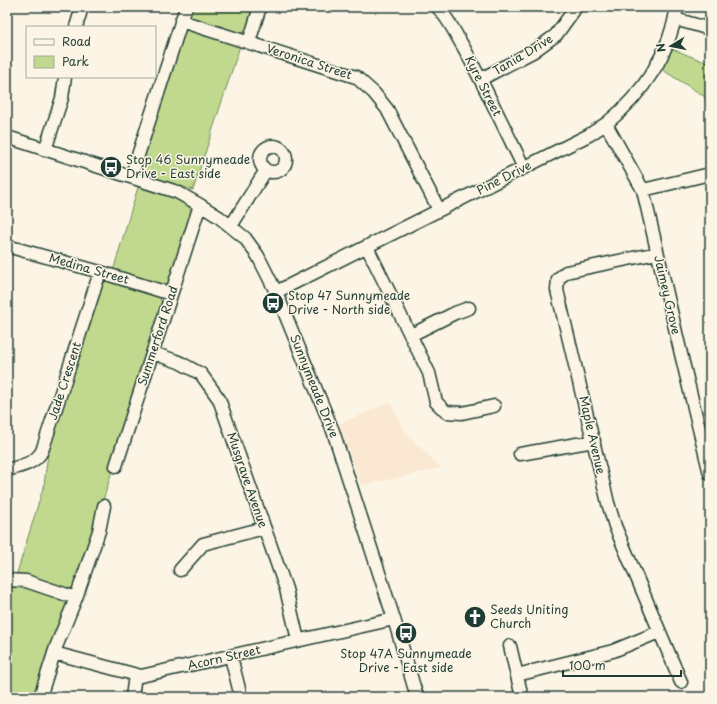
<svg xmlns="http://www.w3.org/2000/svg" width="717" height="704" viewBox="0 0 717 704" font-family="'Playpen Sans',sans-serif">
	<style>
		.built { fill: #fbe8d2 }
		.green { fill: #c0d98f; stroke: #708b62 }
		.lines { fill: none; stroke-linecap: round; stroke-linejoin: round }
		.minor-casing { stroke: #1f3d34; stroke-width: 15 }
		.minor { stroke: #fcf5e5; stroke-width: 12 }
		.labels { text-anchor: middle; stroke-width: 3; stroke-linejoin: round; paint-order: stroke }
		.street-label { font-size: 12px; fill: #1f3d34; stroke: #fcf5e5 }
		.poi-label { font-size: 12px; fill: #1f3d34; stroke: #fcf5e5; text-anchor: start }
	</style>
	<rect width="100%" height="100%" fill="#fcf5e5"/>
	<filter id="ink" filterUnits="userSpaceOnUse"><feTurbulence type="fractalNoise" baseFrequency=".025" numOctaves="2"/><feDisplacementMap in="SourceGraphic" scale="8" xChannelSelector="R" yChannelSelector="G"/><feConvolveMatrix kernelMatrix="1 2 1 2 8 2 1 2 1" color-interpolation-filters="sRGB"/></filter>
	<g filter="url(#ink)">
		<path class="built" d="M390,402L406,433L441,468L361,486L339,424Z"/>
		<path class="green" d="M191,7H254L247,31L238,34L192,19L189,13Z
			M190,29L240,46L193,190L143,174L140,170L182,34L186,30Z
			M670,48L710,64V111L704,96L661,69Z
			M138,187L187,202L192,213L169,282L160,287L113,271Z
			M110,280L159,297L163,304L77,586L70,589L17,573L44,485L48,453L101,287L106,281Z
			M25,584L65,596L69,604L35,697H7V585Z"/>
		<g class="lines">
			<g class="minor-casing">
				<path id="minor" d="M437,7C448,17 456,35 464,48C485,87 504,127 524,168
					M675,19L703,27L710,28
					M181,21L356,77L374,93L387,109L439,210
					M76,27L82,7
					M249,42L260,7
					M481,79L534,51L556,35L574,10L575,7
					M606,124L643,190L681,354L710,474
					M7,137L177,192L200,205L219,217L245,238L258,256L276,292L333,431L394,619L417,697
					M260 159a13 13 0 1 1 26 0a13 13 0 1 1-26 0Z
					M45,150L62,98L65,77
					M131,177L186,7
					M643,190L710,174
					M231,226L266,170
					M7,246L100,272L171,294
					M367,247L429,373L436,402L446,412L462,413L494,406
					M657,253L566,272L558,279L557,290L608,503L615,526L681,682
					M276,292L589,135C595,131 601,127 607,123C643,94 670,53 677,7
					M411,335L455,313L469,308
					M153,353L179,362L201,374L219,399L286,589L298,640
					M520,454L594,441
					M116,466L200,205
					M7,470C18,467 33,464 40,454C42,452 43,448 44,445L100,272
					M180,570L203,544L264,528
					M7,580L26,581L76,598
					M510,646L522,697
					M54,653L141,676L394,619
					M231,657L241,697
					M517,675L613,651L659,632
					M40,697L56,647L76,598L99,531L104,506
					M132,697L135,675"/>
			</g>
			<use href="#minor" class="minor"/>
		</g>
	</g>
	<defs>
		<g id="bus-disc" transform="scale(1.15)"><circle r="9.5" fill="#1f3d34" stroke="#fcf5e5"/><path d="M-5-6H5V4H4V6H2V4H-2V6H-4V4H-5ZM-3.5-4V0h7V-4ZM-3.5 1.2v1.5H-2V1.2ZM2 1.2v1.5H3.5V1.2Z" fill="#fff"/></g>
		<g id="church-disc" transform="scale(1.15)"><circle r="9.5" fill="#1f3d34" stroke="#fcf5e5"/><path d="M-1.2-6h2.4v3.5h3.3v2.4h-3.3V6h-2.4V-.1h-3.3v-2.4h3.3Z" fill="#fff"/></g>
	</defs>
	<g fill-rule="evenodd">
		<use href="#bus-disc" x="111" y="167"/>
		<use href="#bus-disc" x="273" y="303"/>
		<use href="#church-disc" x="475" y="617"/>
		<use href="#bus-disc" x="406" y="633"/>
	</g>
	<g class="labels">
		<g class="street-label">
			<text transform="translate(523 55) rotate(-31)" y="4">Tania Drive</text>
			<text transform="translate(309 62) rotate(18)" y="4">Veronica Street</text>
			<text transform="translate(483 86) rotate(63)" y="4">Kyre Street</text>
			<text transform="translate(504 178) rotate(-27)" y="4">Pine Drive</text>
			<text transform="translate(89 269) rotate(16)" y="4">Medina Street</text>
			<text transform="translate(667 295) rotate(77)" y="4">Jaimey Grove</text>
			<text transform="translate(158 336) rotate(-72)" y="4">Summerford Road</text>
			<text transform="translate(65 381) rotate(-72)" y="4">Jade Crescent</text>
			<text transform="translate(314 386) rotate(68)" y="4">Sunnymeade Drive</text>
			<text transform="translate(592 435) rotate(77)" y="4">Maple Avenue</text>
			<text transform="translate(247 480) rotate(71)" y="4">Musgrave Avenue</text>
			<text transform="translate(224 658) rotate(-13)" y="4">Acorn Street</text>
		</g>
		<g class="poi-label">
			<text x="126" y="164">Stop 46 Sunnymeade<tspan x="126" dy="14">Drive - East side</tspan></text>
			<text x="288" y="300">Stop 47 Sunnymeade<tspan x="288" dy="14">Drive - North side</tspan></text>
			<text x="490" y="614">Seeds Uniting<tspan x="490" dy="14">Church</tspan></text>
			<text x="406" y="658" text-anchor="middle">Stop 47A Sunnymeade<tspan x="406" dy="14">Drive - East side</tspan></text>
		</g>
	</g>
	<rect width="717" height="704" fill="none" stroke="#fcf5e5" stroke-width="24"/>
	<rect x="12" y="12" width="693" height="680" fill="none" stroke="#1f3d34" stroke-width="1.5" filter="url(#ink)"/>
	<rect x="26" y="26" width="130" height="52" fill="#fcf5e5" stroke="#a4ab9e"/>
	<rect x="34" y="39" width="20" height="6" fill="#fcf5e5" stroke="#a4ab9e"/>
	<text x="62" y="46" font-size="12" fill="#1f3d34">Road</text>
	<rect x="34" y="56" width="20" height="12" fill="#c0d98f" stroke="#a4ab9e"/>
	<text x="62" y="66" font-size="12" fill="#1f3d34">Park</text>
	<g transform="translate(671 46) rotate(260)" stroke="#fcf5e5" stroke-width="3" paint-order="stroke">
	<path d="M0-3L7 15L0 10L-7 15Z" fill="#1f3d34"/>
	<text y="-6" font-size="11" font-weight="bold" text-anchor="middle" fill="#1f3d34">N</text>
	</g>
	<path d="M563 670v6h118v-6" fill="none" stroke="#1f3d34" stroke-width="2"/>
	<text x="569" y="670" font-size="12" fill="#1f3d34" stroke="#fcf5e5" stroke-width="3" paint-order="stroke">100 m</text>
</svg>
